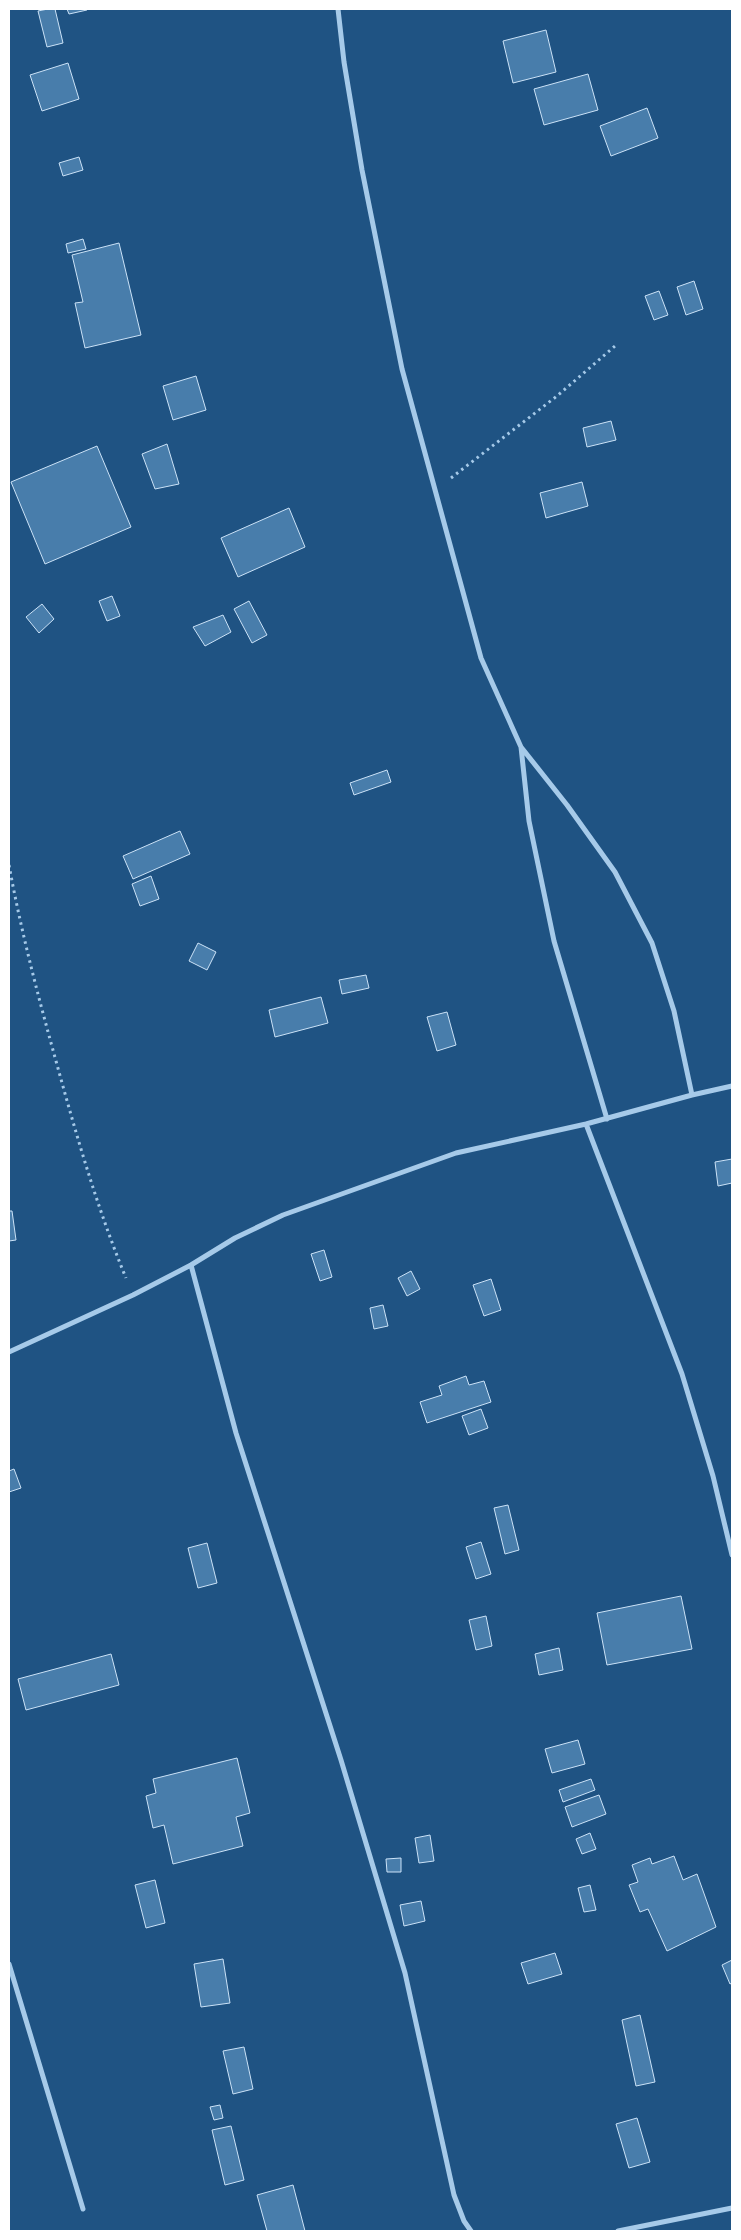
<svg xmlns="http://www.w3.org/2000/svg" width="741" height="2240" viewBox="0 0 741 2240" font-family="'Nunito Sans',sans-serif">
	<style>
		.building { fill: #487dab; stroke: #cbe2f7 }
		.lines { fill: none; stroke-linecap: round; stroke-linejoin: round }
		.path { stroke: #a6cae9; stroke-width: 3; stroke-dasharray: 2.5 4; stroke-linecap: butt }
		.minor { stroke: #a6cae9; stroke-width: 5 }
	</style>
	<rect width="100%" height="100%" fill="#1f5383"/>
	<path class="building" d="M48,9H55L63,43L47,47L38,11Z
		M67,9H87V10L69,14Z
		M546,30L556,72L513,83L503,41Z
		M68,63L79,99L42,111L30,75Z
		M588,74L598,110L544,125L534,89Z
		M647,108L658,138L611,156L600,126Z
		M79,157L83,170L63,176L59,163Z
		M83,239L86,249L68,253L66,244Z
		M119,243L141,335L85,348L75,303L83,302L72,255Z
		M694,281L703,309L686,315L677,287Z
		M659,291L668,315L654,320L645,296Z
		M196,376L206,410L173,420L163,386Z
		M611,421L616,440L587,447L583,428Z
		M167,444L179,484L155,489L142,454Z
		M97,446L131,527L45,564L11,482Z
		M582,482L588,506L546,518L540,493Z
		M289,508L305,547L238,577L221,538Z
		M112,596L120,616L107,621L99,601Z
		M249,601L267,635L252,643L234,609Z
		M42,604L54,619L39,633L26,617Z
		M223,615L231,632L205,646L193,627Z
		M387,770L391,782L354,795L350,783Z
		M180,831L190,854L133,879L123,856Z
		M151,876L159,899L140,906L132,884Z
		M198,943L216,952L207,970L189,961Z
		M366,975L369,988L342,994L339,980Z
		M321,997L328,1023L275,1037L269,1010Z
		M447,1012L456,1045L437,1051L427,1017Z
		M732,1159V1183L718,1186L715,1162Z
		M9,1211H12L16,1240L9,1241Z
		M324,1250L332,1277L320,1281L311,1254Z
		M411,1271L420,1289L407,1296L398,1278Z
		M491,1279L501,1310L484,1316L473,1285Z
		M383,1305L388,1326L374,1329L370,1308Z
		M466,1376L469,1385L484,1381L491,1402L427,1423L420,1402L442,1395L439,1386Z
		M481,1409L488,1428L469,1435L462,1416Z
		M14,1469L21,1488L9,1492V1471Z
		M508,1505L519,1550L505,1554L494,1508Z
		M481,1542L491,1574L476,1579L466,1547Z
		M207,1543L217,1583L198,1588L188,1548Z
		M681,1596L692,1649L607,1665L597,1613Z
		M486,1616L492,1646L476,1650L469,1620Z
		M559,1648L563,1670L539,1675L535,1654Z
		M111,1654L119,1685L26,1710L18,1679Z
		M578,1740L585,1764L552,1773L545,1749Z
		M237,1758L250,1813L236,1817L243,1846L173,1864L164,1825L153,1828L146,1796L156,1793L153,1779Z
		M591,1779L595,1790L563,1802L559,1790Z
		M599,1795L606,1814L572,1827L565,1807Z
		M590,1833L596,1849L582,1854L576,1839Z
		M430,1835L434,1861L419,1863L415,1838Z
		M674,1856L683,1880L697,1874L716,1927L667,1951L648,1909L640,1912L629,1885L638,1882L632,1865L650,1858L652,1864Z
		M401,1858V1872H387L386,1859Z
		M155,1880L165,1923L146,1928L135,1885Z
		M590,1885L596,1910L584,1912L578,1888Z
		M421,1901L425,1921L404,1926L400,1905Z
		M555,1953L562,1974L528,1984L521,1963Z
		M223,1959L230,2003L201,2007L194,1964Z
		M732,1960V1983L730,1984L722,1965Z
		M640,2015L655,2082L636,2086L622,2020Z
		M244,2047L253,2089L233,2094L223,2051Z
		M220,2105L223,2118L214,2120L210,2107Z
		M637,2118L650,2162L629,2168L616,2124Z
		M231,2126L244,2180L225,2185L212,2130Z
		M293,2185L305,2231H267L257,2195Z"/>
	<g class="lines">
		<path class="path" d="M451,478L557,396L615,346
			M9,865C21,931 38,996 56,1061C76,1134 97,1208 126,1278"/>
		<path class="minor" d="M338,9L344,62L362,170L402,369L481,658L521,747L567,805L615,872L652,943L674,1011L692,1095
			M521,747L529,821L554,941L607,1119
			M586,1124L682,1374L713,1476L732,1555
			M191,1265L236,1433L341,1760L405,1973L454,2195L464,2221L471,2231
			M9,1352L133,1295L191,1265L235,1238L283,1215L456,1153L586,1124L692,1095L732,1086
			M9,1964L83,2209
			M618,2231L732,2208"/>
	</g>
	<rect width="741" height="2240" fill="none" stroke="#ffffff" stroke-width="20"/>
</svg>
